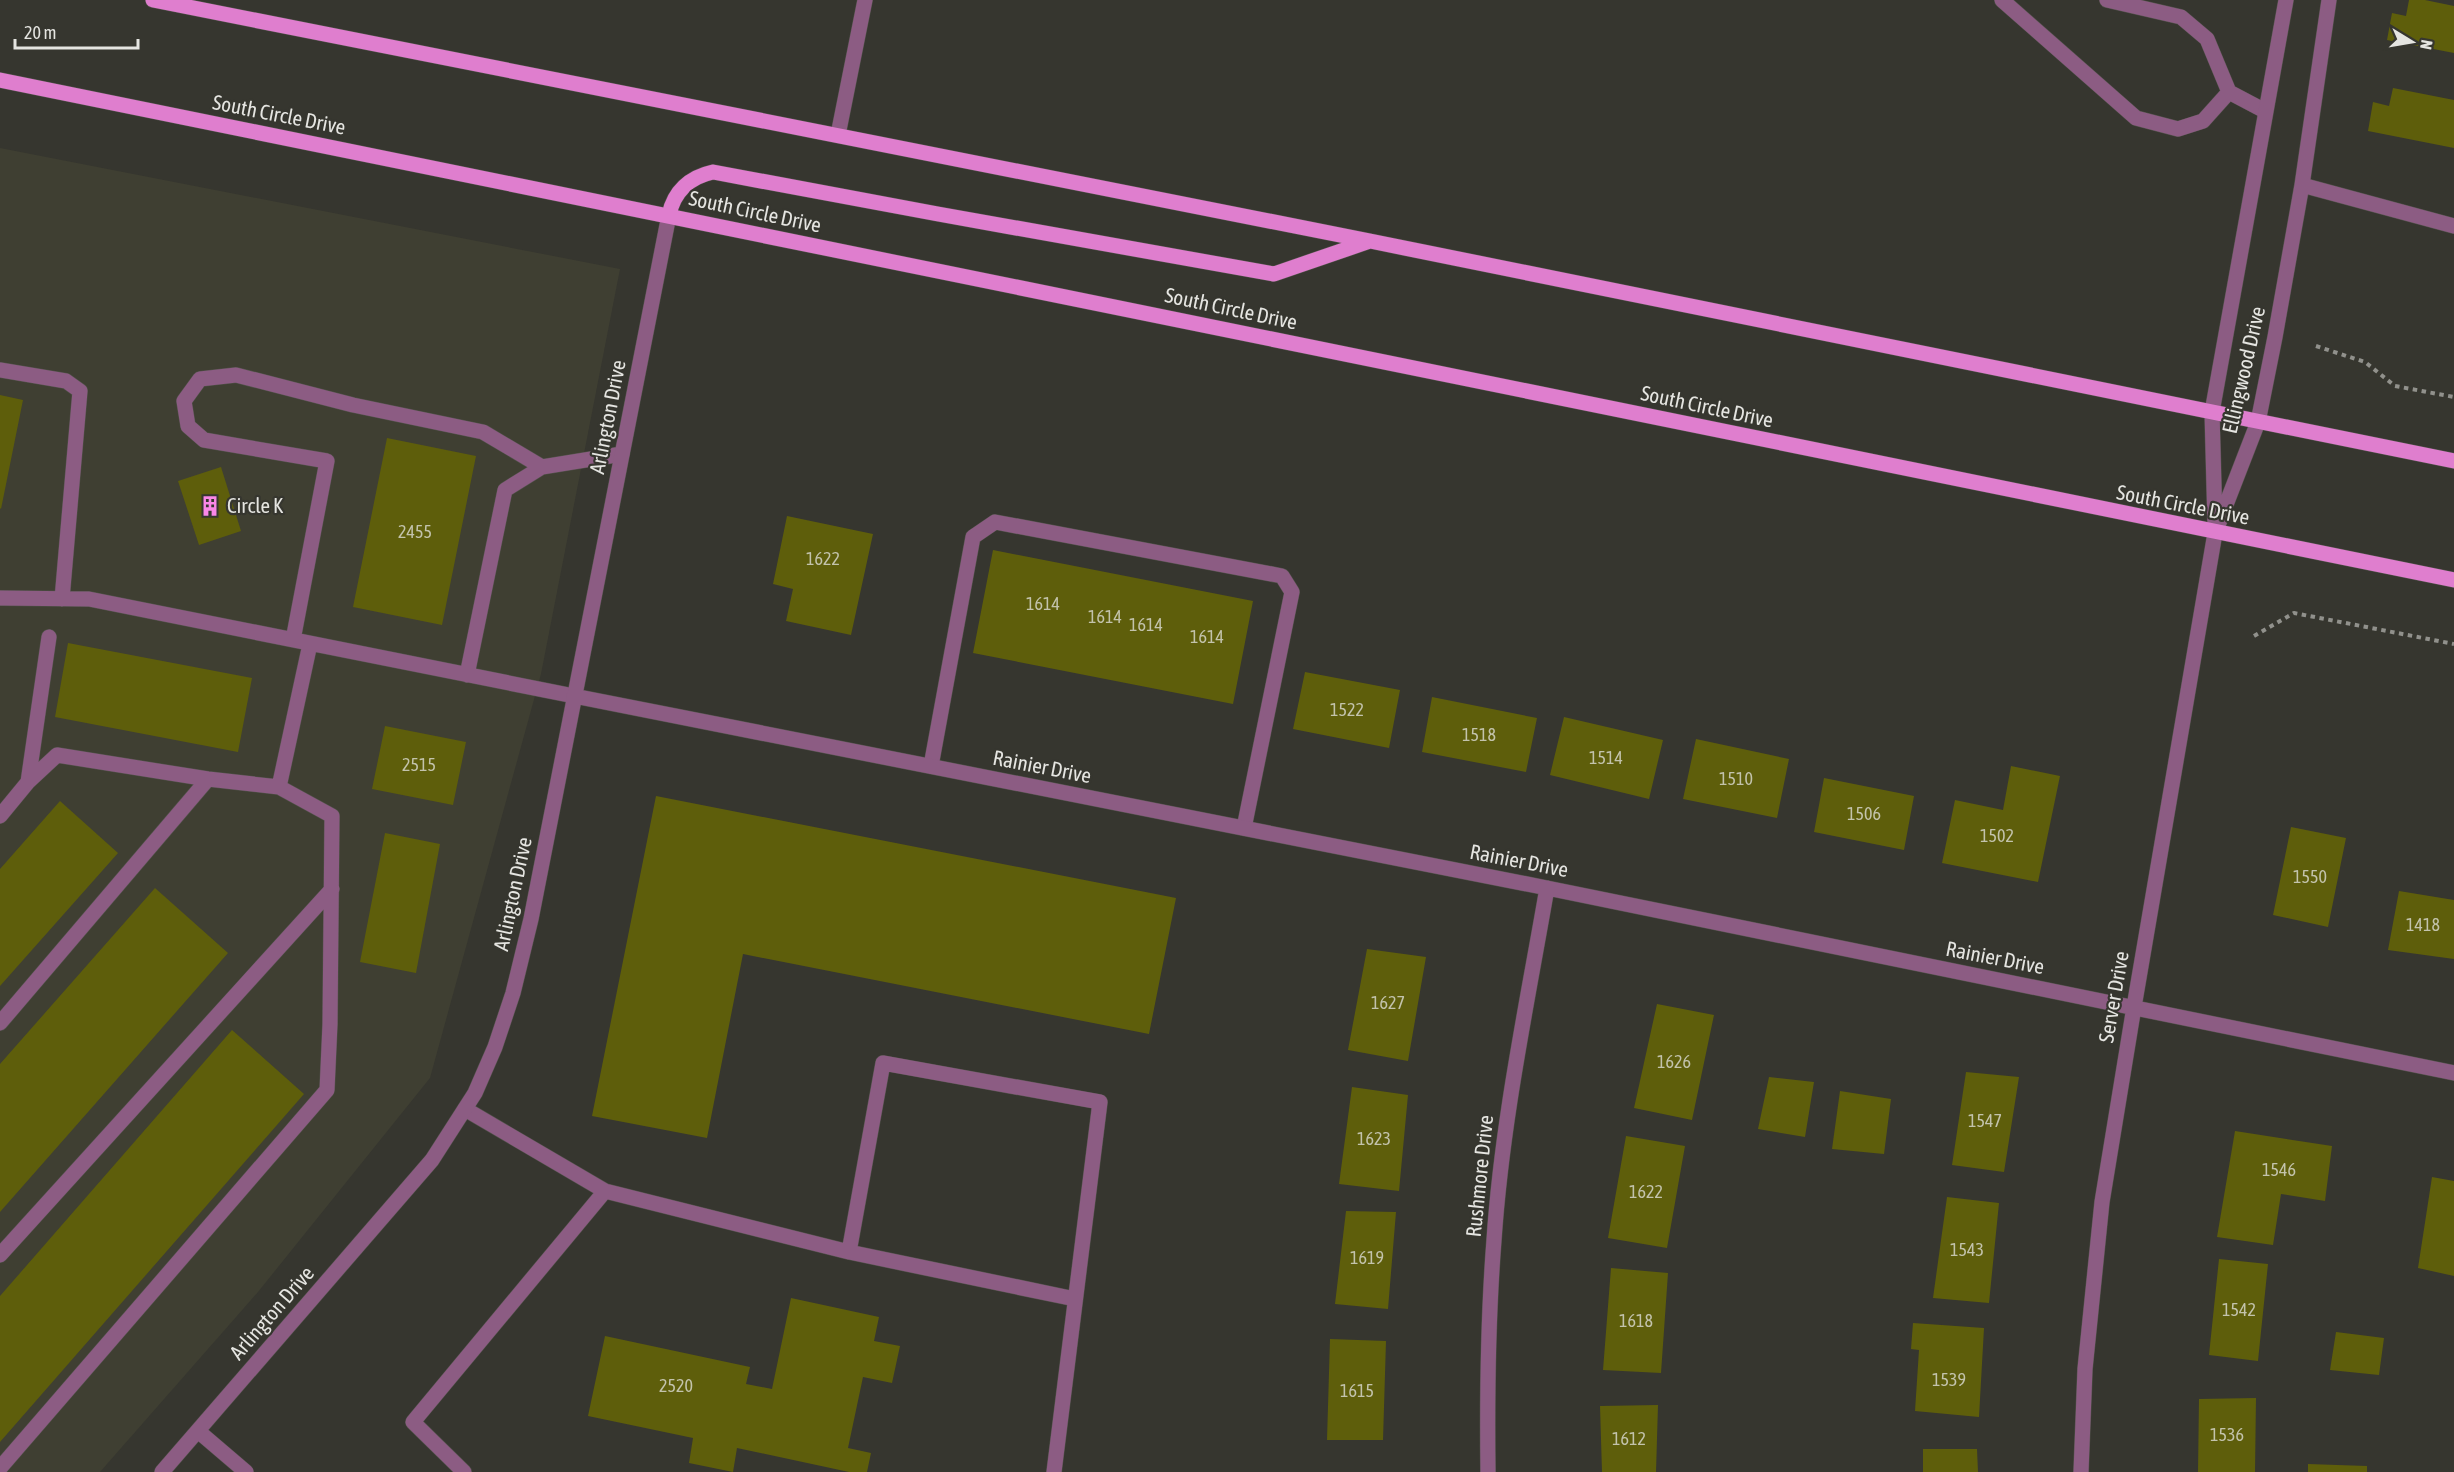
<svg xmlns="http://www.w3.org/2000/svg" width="2454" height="1472" viewBox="0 0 2454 1472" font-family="'Asap Condensed',sans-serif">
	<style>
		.built { fill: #3f3f32 }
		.building { fill: #5e5e0b }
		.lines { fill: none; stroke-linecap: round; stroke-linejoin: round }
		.service-casing { stroke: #52524b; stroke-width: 16 }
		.minor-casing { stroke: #52524b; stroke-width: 16 }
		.primary-casing { stroke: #52524b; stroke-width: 16 }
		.path { stroke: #91918c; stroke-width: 4; stroke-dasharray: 4.5 4.5; stroke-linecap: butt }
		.service { stroke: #8c5c83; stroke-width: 15 }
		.minor { stroke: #8c5c83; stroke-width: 15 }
		.primary { stroke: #df7ece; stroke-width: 15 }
		.labels { text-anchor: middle; stroke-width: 4.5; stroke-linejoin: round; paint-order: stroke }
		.number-label { font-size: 18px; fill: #c3c3ac }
		.street-label { font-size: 21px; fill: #e5e5e1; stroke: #36362f }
		.poi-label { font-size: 21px; fill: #e5e5e1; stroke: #36362f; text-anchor: start }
	</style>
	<rect width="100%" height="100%" fill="#36362f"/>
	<path class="built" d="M0,148L620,269L541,674L430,1078L258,1292L100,1472H0Z"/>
	<path class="building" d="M2409,0H2425L2454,6V53L2387,40L2392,13L2406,16Z
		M2393,88L2454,100V148L2368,131L2373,102L2389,106Z
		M0,395L23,400L1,509L0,508Z
		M387,438L476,456L442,625L353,607Z
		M221,467L241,531L199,545L178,481Z
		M787,516L873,534L851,635L786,621L793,589L773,584Z
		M993,550L1253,601L1233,704L973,653Z
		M68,643L252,678L238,752L55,717Z
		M1305,672L1400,690L1389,748L1293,729Z
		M1432,697L1537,718L1526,772L1422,752Z
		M1564,717L1663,740L1649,799L1550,775Z
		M385,726L466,742L453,805L372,789Z
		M1696,739L1789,759L1777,818L1683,799Z
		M2011,766L2060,776L2038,882L1942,863L1955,800L2003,810Z
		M1824,778L1914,796L1904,850L1814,832Z
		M656,796L1176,898L1149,1034L743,954L707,1138L592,1116Z
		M60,801L118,853L0,986V869Z
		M2291,827L2346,838L2328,927L2273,915Z
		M385,833L440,844L416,973L360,962Z
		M155,888L228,953L0,1212V1064Z
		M2399,891L2454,900V959L2388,950Z
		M1367,949L1426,957L1408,1061L1348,1050Z
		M1657,1004L1714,1015L1692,1120L1634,1108Z
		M232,1030L304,1094L0,1442V1296Z
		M1966,1072L2019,1077L2004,1172L1952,1165Z
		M1769,1077L1814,1082L1805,1137L1758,1129Z
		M1352,1087L1408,1095L1399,1191L1339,1184Z
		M1840,1091L1891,1099L1884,1154L1832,1149Z
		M2235,1131L2332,1146L2325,1201L2281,1194L2273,1245L2217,1237Z
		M1626,1136L1685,1146L1667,1248L1608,1238Z
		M2432,1177L2454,1181V1276L2418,1268Z
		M1947,1197L1999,1203L1989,1303L1933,1298Z
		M1346,1211L1396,1212L1388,1309L1335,1304Z
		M2219,1259L2268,1264L2258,1361L2209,1355Z
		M1611,1268L1668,1273L1661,1373L1603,1370Z
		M791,1298L879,1317L874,1341L900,1346L892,1383L863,1377L848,1448L871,1453L867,1472H849L737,1448L733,1472L689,1463L693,1438L588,1416L605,1336L750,1367L746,1384L772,1389Z
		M1913,1323L1984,1328L1979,1417L1915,1411L1919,1350L1911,1349Z
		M2336,1332L2384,1338L2379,1375L2330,1370Z
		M1330,1339L1386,1341L1383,1440H1327Z
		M2256,1398L2255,1472H2198L2199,1399Z
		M1658,1405L1656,1472H1602L1600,1406Z
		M1923,1449H1977L1978,1472H1923Z
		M2308,1464L2367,1466V1472H2308Z"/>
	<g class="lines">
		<g class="service-casing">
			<path id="service" d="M2002,0L2136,118L2178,129L2203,121L2229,92
				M2107,0L2181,17L2207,39L2229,92L2265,111
				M838,135L865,0
				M0,370L66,381L80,391L62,599
				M0,598L89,599L574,696
				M293,640L327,461L204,440L188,426L184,401L200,379L236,375L353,405L483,432L542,467
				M467,675L505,490L542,467L622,454
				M931,766L973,537L995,522L1282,576L1292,592L1244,828
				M28,782L49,637
				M279,787L310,644
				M0,816L28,782L57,755L208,779L279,787L332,816L330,1024L327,1090L0,1468
				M0,1023L208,779
				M465,1109L605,1191
				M849,1252L883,1063L1100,1102L1054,1472
				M0,1255L332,889
				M464,1472L413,1422L605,1191L849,1252L1075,1299"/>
		</g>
		<g class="minor-casing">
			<path id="minor" d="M2302,185L2454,226
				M2215,524L2212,412L2286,0
				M574,696L1547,888L2454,1073
				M198,1431L246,1472
				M162,1472L432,1160L475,1093L495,1047L513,993L531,919L669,215
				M1488,1472C1487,1394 1488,1317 1494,1240C1502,1121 1527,1004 1547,888
				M2081,1472L2085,1369L2102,1202L2134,1007L2215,533L2258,422L2275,337L2302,185L2329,0"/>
		</g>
		<g class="primary-casing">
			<path id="primary" d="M153,0L1370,241L2454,461
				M0,80L2454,580
				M669,215C674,191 690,177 713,172L938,214L1274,274L1370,241"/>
		</g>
		<path class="path" d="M2316,346L2365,362L2395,386L2454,397
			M2254,636L2294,613L2454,644"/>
		<use href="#service" class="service"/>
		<use href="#minor" class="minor"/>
		<use href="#primary" class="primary"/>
	</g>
	<defs>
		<g id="building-bare" transform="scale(1.62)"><path d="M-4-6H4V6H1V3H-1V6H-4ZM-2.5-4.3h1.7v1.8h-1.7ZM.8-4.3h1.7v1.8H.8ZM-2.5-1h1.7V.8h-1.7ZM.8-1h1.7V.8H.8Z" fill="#fa87e7" stroke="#36362f" stroke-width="2.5" paint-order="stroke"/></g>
	</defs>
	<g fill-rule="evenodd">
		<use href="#building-bare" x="210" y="506"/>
	</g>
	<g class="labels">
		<g class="number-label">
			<text x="415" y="538">2455</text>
			<text x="823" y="565">1622</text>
			<text x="1043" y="610">1614</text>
			<text x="1105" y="623">1614</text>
			<text x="1146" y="631">1614</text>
			<text x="1207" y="643">1614</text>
			<text x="1347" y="716">1522</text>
			<text x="1479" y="741">1518</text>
			<text x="1606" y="764">1514</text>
			<text x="419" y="771">2515</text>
			<text x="1736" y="785">1510</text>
			<text x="1864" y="820">1506</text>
			<text x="1997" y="842">1502</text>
			<text x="2310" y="883">1550</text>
			<text x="2423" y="931">1418</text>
			<text x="1388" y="1009">1627</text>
			<text x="1674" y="1068">1626</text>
			<text x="1985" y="1127">1547</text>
			<text x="1374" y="1145">1623</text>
			<text x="2279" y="1176">1546</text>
			<text x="1646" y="1198">1622</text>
			<text x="1967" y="1256">1543</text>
			<text x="1367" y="1264">1619</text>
			<text x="2239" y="1316">1542</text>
			<text x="1636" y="1327">1618</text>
			<text x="1949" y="1386">1539</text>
			<text x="676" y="1392">2520</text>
			<text x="1357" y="1397">1615</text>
			<text x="2227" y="1441">1536</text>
			<text x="1629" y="1445">1612</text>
		</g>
		<g class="street-label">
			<text transform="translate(279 115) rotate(11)" y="7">South Circle Drive</text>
			<text transform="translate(755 212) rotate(12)" y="7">South Circle Drive</text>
			<text transform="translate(1231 309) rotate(12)" y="7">South Circle Drive</text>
			<text transform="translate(2244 370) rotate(-77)" y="7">Ellingwood Drive</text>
			<text transform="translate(1707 407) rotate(12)" y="7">South Circle Drive</text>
			<text transform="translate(608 417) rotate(-79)" y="7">Arlington Drive</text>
			<text transform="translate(2183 505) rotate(11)" y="7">South Circle Drive</text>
			<text transform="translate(1042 767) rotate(11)" y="7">Rainier Drive</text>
			<text transform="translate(1519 861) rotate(11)" y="7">Rainier Drive</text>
			<text transform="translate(513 894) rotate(-78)" y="7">Arlington Drive</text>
			<text transform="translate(1995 958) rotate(11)" y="7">Rainier Drive</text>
			<text transform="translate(2114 997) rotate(-80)" y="7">Server Drive</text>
			<text transform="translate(1480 1176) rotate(-84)" y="7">Rushmore Drive</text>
			<text transform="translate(272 1313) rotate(-49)" y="7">Arlington Drive</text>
		</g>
		<g class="poi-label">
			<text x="227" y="513">Circle K</text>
		</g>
	</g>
	<g transform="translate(2412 42) rotate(101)" stroke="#36362f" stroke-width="4.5" paint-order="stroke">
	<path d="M0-4.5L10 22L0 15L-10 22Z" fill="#e5e5e1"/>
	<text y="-9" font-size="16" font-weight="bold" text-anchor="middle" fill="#e5e5e1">N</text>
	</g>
	<path d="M15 39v9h123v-9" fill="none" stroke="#e5e5e1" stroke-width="3"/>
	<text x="24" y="39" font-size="18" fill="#e5e5e1" stroke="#36362f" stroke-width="4.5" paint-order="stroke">20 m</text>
</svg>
